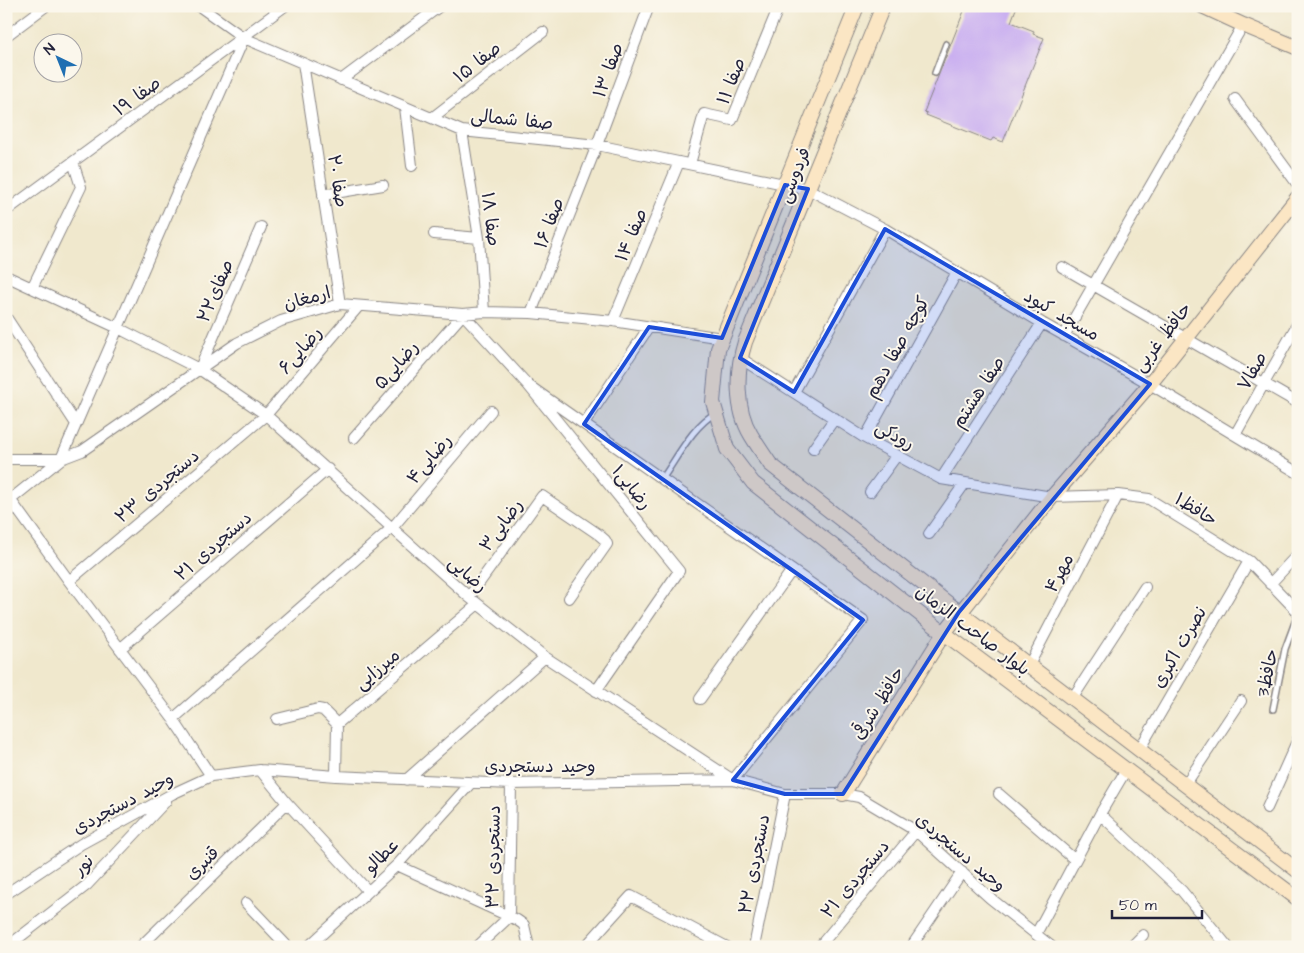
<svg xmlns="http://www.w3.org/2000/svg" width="1304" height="953" viewBox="0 0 1304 953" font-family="'Architects Daughter','Playpen Sans Arabic',sans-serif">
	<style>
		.building { fill: #cab0f0 }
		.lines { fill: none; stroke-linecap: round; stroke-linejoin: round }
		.lane-casing { stroke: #898584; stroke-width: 8 }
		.street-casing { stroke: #898584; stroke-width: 12 }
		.secondary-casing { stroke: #898584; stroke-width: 16 }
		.lane { stroke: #fff; stroke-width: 5 }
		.street { stroke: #fff; stroke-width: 10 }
		.secondary { stroke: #fbe6c4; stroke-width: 14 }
		.marked { fill: #1d4ed8; fill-opacity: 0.2; stroke: #1d4ed8; stroke-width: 4; stroke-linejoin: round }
		.labels { text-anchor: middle; stroke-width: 4; stroke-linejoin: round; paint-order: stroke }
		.street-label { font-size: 18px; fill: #22223b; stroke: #fbf7ec }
	</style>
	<rect width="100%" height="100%" fill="#fbf7ec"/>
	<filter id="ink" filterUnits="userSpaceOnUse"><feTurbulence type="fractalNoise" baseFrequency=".02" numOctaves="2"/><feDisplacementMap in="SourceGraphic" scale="10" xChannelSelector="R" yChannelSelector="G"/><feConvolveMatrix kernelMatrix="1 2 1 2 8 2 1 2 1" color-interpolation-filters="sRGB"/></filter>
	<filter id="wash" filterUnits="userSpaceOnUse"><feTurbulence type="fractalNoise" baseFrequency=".0096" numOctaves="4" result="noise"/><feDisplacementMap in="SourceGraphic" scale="20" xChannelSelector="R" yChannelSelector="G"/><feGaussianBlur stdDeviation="1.12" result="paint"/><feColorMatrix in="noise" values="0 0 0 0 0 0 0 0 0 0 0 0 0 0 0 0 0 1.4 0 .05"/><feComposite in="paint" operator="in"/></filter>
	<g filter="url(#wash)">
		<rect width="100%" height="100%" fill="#f0e8cd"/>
		<g id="blocks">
			<path class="building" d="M966,6H1017L1011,22L1034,31L1033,34L1044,38L1003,142L993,138L991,141L926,115L927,113L924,112Z"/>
		</g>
	</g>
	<g filter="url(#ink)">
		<use href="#blocks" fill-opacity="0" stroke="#898584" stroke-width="1"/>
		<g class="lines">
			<g class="lane-casing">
				<path id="lane" d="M935,73L946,44
					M662,479C677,458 693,425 716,413
					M1273,709L1285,649L1298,614"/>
			</g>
			<g class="street-casing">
				<path id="street" d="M199,6L244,38L462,131L597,145L808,189L885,229L1042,323L1150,384L1298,473
					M6,36L46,6
					M303,63L340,304
					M341,80L440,6
					M1235,99L1298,185
					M405,107L412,166
					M432,118L543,32
					M462,131L479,238L484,312
					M690,164L704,114L732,120L779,6
					M323,195L383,185
					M6,211L285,6
					M434,234L479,238
					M1062,267L1298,403
					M6,276L118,328L199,369L266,415L469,597L545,657L733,780L863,620L528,385
					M32,288L81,187L73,162
					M531,313L597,145L649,6
					M6,317L76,424
					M613,321L679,162
					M1064,336L1243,25
					M740,358L865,438L941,479L1052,497L1118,495L1149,499L1249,561L1298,612
					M200,368L261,227
					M794,392L885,229
					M584,424L649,327
					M1235,435L1298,323
					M354,438L463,314L528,385L679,571L596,691
					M865,438L957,272
					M813,449L835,418
					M6,459H61L82,451L237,343L281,321L340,304L463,314L484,312L531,313L613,321L722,338
					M941,479L1042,323
					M870,492L897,455
					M7,495L69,581L173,719L211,776
					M10,500L61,459L244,38
					M929,534L965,483
					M69,581L266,415L358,307
					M1270,584L1298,554
					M469,597L542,496L598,534L605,540L607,544L569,598
					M120,649L328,469
					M1029,665L1118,495
					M700,699L792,570
					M1072,699L1145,587
					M173,719L393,527L491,411
					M277,719L318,709L323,710L337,724
					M1139,750L1249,561
					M260,770L287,803L368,891
					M336,776L337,724L478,604
					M406,780L545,657
					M1185,785L1241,701
					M999,794L1075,860
					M1267,808L1298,739
					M1100,814L1182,891L1228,947
					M397,865L517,920L524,925L529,947
					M6,894L81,844L172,794L211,776L260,770L336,776L511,784L733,780L785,794H843L859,797L916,831L990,898L1052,947
					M246,903L288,947
					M1036,934L1100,814L1126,770
					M755,942L785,794
					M7,947L87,885L166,801
					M140,947L287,803
					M308,947L397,865L471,783
					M477,947L509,917L511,784
					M585,947L631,896L727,947
					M819,947L916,831
					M911,947L962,872
					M1131,947L1143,935"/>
			</g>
			<g class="secondary-casing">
				<path id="secondary" d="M857,6L718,349L713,402L727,449L753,483L944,633L1298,899
					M883,6L745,342C736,370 735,409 751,435C757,445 764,455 770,464L959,612L1298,871
					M1202,6L1243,25L1298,48
					M843,794L944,633L1052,497L1150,384L1298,197"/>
			</g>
			<use href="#lane" class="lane"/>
			<use href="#street" class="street"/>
			<use href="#secondary" class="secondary"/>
		</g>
	</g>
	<path class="marked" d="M785,185L808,189L740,358L794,392L885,229L1150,384L959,612L843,794H785L733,780L863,620L584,424L649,327L722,338Z"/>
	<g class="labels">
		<g class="street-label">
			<text transform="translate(477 62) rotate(-38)" y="6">صفا ۱۵</text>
			<text transform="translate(608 70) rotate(-70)" y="6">صفا ۱۳</text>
			<text transform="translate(731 81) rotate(-68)" y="6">صفا ۱۱</text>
			<text transform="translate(137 96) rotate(-36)" y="6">صفا ۱۹</text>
			<text transform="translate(512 119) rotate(6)" y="6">صفا شمالی</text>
			<text transform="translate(794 175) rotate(-68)" y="6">فردوسی</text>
			<text transform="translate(338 181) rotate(81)" y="6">صفا ۲۰</text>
			<text transform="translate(491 219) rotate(83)" y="6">صفا ۱۸</text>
			<text transform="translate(549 223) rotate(-69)" y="6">صفا ۱۶</text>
			<text transform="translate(631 235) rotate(-67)" y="6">صفا ۱۴</text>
			<text transform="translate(215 291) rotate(-67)" y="6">صفای۲۲</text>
			<text transform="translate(307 298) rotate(-15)" y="6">ارمغان</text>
			<text transform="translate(1062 315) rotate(30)" y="6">مسجد کبود</text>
			<text transform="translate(1162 337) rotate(-52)" y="6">حافظ غربی</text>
			<text transform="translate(897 347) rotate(-61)" y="6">کوچه صفا دهم</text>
			<text transform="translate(300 350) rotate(-49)" y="6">رضایی۶</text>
			<text transform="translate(396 365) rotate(-49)" y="6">رضایی۵</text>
			<text transform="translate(1252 371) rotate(-61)" y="6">صفا۷</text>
			<text transform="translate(978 392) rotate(-57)" y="6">صفا هشتم</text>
			<text transform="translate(895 435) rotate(29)" y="6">رودکی</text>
			<text transform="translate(429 459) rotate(-50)" y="6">رضایی۴</text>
			<text transform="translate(157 486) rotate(-40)" y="6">دستجردی ۲۳</text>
			<text transform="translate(632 487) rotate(51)" y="6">رضایی۱</text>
			<text transform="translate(1196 509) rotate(32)" y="6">حافظ۱</text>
			<text transform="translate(501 525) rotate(-54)" y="6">رضایی۳</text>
			<text transform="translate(213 546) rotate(-41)" y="6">دستجردی ۲۱</text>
			<text transform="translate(1059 573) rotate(-62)" y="6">مهر۴</text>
			<text transform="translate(468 574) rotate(41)" y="6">رضایی</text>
			<text transform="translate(973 630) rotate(37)" y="6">بلوار صاحب الزمان</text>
			<text transform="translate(1179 647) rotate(-60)" y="6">نصرت اکبری</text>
			<text transform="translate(377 669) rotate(-40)" y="6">میرزایی</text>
			<text transform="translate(1267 673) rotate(-78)" y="6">حافظ3</text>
			<text transform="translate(878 703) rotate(-58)" y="6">حافظ شرقی</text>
			<text x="540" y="772">وحید دستجردی</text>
			<text transform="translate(123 803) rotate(-28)" y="6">وحید دستجردی</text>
			<text transform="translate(961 852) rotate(40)" y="6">وحید دستجردی</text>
			<text transform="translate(381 856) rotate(-45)" y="6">عطالو</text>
			<text transform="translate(493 857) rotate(-89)" y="6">دستجردی ۳۲</text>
			<text transform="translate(202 863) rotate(-44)" y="6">قنبری</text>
			<text transform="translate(754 864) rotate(-79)" y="6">دستجردی ۲۲</text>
			<text transform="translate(83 865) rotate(-45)" y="6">نور</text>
			<text transform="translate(855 879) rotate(-50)" y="6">دستجردی ۲۱</text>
		</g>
	</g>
	<rect width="1304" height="953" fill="none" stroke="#fbf7ec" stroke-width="25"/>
	<g transform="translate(58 58) rotate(317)"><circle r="24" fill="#fbf7ec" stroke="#a4a2a5"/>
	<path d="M0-4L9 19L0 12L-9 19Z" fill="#1f6fb2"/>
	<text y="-8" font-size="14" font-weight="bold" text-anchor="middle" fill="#22223b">N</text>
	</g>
	<path d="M1112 910v8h90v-8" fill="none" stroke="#22223b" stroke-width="2.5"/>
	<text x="1119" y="910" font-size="15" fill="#22223b" stroke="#fbf7ec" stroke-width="4" paint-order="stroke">50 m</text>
</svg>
